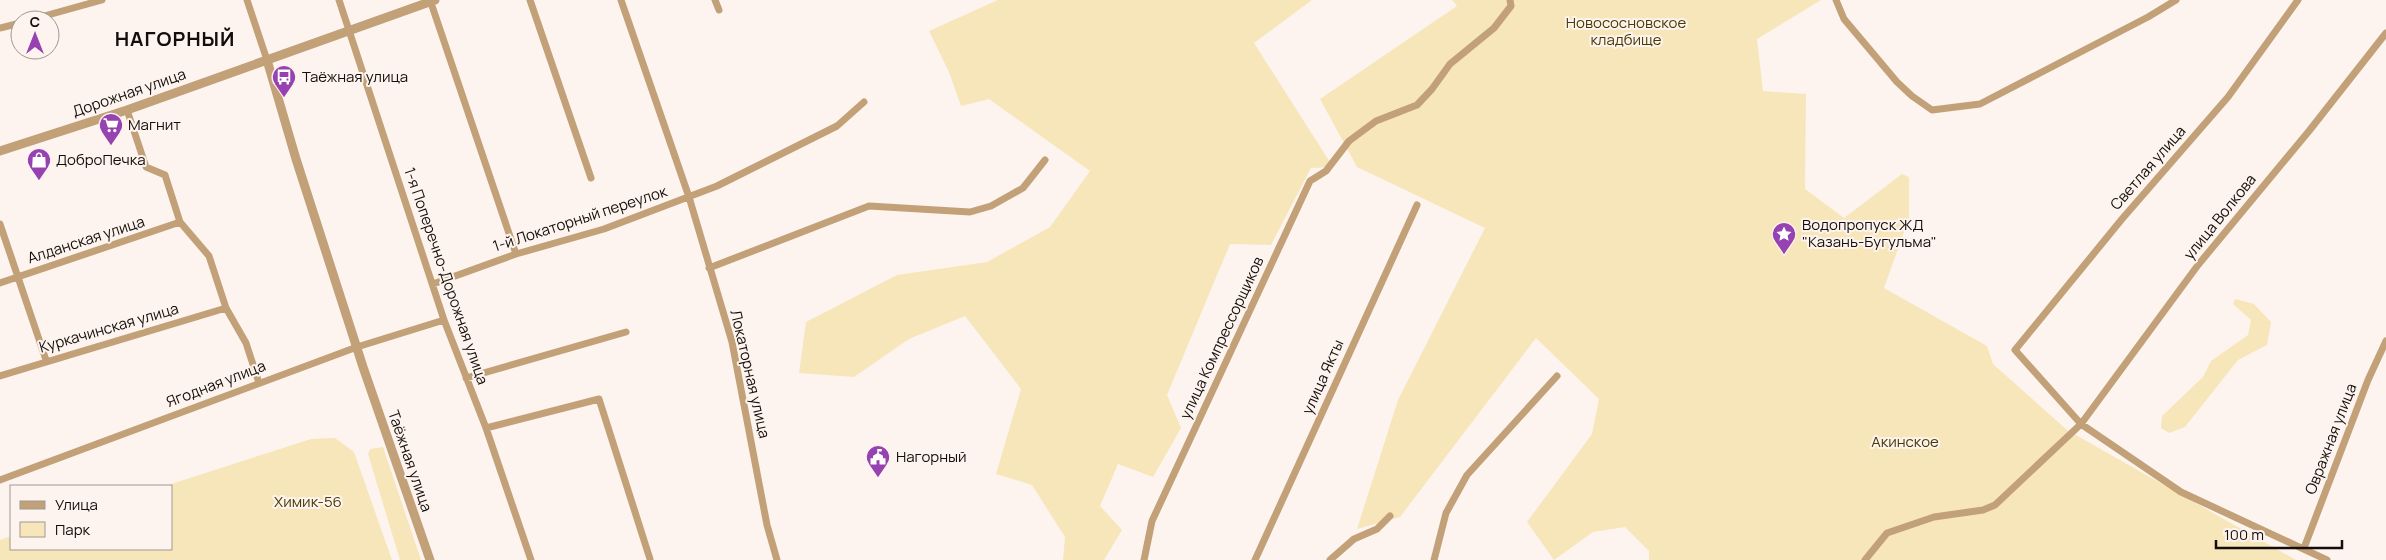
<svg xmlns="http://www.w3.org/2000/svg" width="2386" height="560" viewBox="0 0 2386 560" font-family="Manrope,sans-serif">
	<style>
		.green { fill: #f6e6ba }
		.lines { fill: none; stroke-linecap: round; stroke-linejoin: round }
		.minor { stroke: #c3a178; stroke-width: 7 }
		.tertiary { stroke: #c3a178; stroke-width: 9 }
		.labels { text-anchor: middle; stroke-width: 4; stroke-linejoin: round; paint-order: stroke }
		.park-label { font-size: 15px; fill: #4b3a00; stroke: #fdf4ef }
		.poi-label { font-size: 15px; fill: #140d09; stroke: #fdf4ef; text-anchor: start }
		.street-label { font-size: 15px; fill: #140d09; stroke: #fdf4ef }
		.district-label { font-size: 20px; font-weight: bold; letter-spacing: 1px; fill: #140d09; stroke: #fdf4ef }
	</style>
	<rect width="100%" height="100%" fill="#fdf4ef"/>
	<path class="green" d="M998,0H1312L1254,43L1333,167L1311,168L1271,245L1230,244L1167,395L1181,428L1153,477L1118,464L1100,506L1122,530L1104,560H1063L1065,537L1032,485L996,474L1021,389L965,316L909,339L854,377L799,373L806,322L897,275L987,262L1050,227L1090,171L989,99L961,106L949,72L929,31Z
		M1452,0H1821L1757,39L1763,91L1806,94L1805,189L1844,218L1902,174L1909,177V218L1884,288L1987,346L1993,364L2067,430L2296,560H1649V551L1625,527L1593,532L1554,560L1527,522L1592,434L1599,399L1536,338L1400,517L1357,529L1398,400L1485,228L1357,167L1320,99L1457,6Z
		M2235,299L2254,304L2271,322L2267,345L2238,360L2185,427L2169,433L2161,428L2162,416L2203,377L2211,361L2248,335L2251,320L2233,304Z
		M335,438L354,452L392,560H0V540L11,536V549H171V486H165L311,439Z
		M383,447L421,560H400L368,454L370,449Z"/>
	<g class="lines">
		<path class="minor" d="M247,0L267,60
			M339,0L444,320L486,428L531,560
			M430,0L516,254
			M530,0L591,178
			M621,0L689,197L732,342L767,525L777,560
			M715,0L719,10
			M1836,0L1844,19L1897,82L1912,96L1932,110L1980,104L2148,17L2176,0
			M2298,0L2228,97L2122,219L2015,350L2081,424L2181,492L2327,560
			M30,20L102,0
			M0,28L20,23
			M127,110L146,167L165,175L180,222L209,256L226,308L246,343L259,383
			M0,224L46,360
			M709,268L869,206L970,212L991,206L1023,188L1045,160
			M0,283L180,222
			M433,284L516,254L604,229L717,186L837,126L864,102
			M0,376L226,308
			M466,378L626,332
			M486,428L599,399L650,559
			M0,480L357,347L444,320
			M2304,548L2368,380L2386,341
			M1144,560L1152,521L1310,181L1326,171L1349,141L1376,121L1417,105L1432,89L1450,64L1494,28L1511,6L1510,0
			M1255,560L1417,205
			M1330,560L1354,539L1377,529L1390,516
			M1434,560L1446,513L1467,475L1557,376
			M1865,560L1887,533L1934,517L1983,510L1995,505L2081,424L2198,265L2309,131L2386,33"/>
		<path class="tertiary" d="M267,60L296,159L363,367L430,560
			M0,151L127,110L435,0"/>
	</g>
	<defs>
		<g id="bus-pin" transform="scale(1.25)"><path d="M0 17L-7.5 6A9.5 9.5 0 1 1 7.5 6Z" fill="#9642b0" stroke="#fdf4ef"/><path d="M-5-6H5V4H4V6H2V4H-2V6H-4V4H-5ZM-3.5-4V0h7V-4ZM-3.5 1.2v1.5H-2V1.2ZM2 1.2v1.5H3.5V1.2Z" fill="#fff"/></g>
		<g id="supermarket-pin" transform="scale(1.25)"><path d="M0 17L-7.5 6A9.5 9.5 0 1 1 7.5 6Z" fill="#9642b0" stroke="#fdf4ef"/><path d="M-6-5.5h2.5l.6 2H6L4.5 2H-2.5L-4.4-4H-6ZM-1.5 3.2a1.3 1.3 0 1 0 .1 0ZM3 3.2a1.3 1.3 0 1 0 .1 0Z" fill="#fff"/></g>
		<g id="shop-pin" transform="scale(1.25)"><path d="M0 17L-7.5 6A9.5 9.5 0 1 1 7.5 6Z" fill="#9642b0" stroke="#fdf4ef"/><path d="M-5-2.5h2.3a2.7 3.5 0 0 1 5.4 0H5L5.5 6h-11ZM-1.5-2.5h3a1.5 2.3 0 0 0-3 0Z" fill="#fff"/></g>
		<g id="sight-pin" transform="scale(1.25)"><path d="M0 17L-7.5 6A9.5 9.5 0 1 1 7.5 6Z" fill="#9642b0" stroke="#fdf4ef"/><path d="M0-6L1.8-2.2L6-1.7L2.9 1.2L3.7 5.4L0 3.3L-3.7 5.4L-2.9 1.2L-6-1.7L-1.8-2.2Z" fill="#fff"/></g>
		<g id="civic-pin" transform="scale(1.25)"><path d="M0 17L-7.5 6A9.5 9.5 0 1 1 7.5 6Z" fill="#9642b0" stroke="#fdf4ef"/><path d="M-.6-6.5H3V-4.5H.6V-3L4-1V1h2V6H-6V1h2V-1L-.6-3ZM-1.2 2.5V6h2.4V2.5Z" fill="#fff"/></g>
	</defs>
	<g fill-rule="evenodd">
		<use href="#bus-pin" x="284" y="77"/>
		<use href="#supermarket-pin" x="111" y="125"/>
		<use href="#shop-pin" x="39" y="160"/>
		<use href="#sight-pin" x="1784" y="234"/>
		<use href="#civic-pin" x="878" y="457"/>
	</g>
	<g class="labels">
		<g class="park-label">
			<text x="1626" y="28">Новососновское<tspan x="1626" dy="17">кладбище</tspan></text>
			<text x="1905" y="447">Акинское</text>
			<text x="308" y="507">Химик-56</text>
		</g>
		<g class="poi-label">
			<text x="302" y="82">Таёжная улица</text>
			<text x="128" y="130">Магнит</text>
			<text x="56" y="165">ДоброПечка</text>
			<text x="1802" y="230">Водопропуск ЖД<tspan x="1802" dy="17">"Казань-Бугульма"</tspan></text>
			<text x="896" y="462">Нагорный</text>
		</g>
		<g class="street-label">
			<text transform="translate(129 93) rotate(-19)" y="5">Дорожная улица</text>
			<text transform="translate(2148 168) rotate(-49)" y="5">Светлая улица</text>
			<text transform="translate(2220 217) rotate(-51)" y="5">улица Волкова</text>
			<text transform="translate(580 219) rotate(-18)" y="5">1-й Локаторный переулок</text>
			<text transform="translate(86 240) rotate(-18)" y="5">Алданская улица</text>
			<text transform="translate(446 276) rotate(71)" y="5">1-я Поперечно-Дорожная улица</text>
			<text transform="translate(109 328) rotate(-16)" y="5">Куркачинская улица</text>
			<text transform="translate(1222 338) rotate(-65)" y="5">улица Компрессорщиков</text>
			<text transform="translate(750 374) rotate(77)" y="5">Локаторная улица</text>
			<text transform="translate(1323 377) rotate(-66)" y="5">улица Якты</text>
			<text transform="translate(216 384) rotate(-21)" y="5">Ягодная улица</text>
			<text transform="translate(2331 439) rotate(-69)" y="5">Овражная улица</text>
			<text transform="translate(410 461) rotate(71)" y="5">Таёжная улица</text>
		</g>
		<g class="district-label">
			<text x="175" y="46">НАГОРНЫЙ</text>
		</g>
	</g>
	<rect x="10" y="485" width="162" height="65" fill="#fdf4ef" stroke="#a09893"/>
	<rect x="20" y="501" width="25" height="8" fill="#c3a178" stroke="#a09893"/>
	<text x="55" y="510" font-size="15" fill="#140d09">Улица</text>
	<rect x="20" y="522" width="25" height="15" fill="#f6e6ba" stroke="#a09893"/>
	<text x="55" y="535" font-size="15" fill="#140d09">Парк</text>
	<g transform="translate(35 35)"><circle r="24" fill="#fdf4ef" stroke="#a09893"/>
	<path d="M0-4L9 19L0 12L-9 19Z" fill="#9642b0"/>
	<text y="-8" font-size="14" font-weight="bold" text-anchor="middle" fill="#140d09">С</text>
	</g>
	<path d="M2216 540v8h126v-8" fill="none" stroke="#140d09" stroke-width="2.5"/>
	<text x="2224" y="540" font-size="15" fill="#140d09" stroke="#fdf4ef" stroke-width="4" paint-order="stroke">100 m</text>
</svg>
